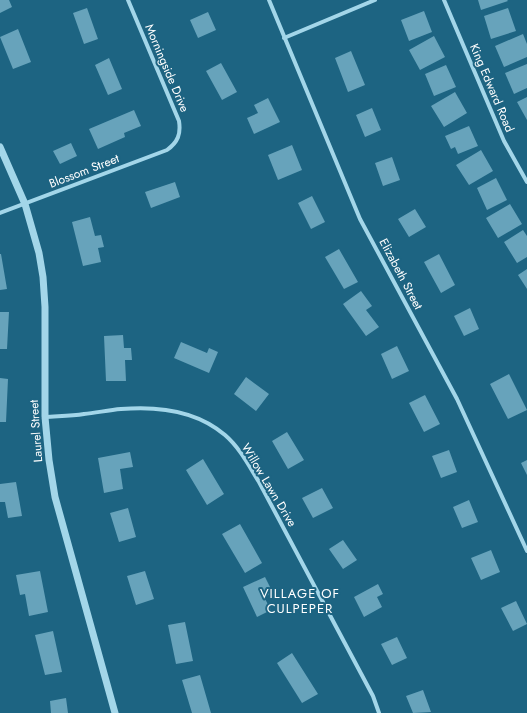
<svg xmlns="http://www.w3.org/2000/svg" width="527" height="713" viewBox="0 0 527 713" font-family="Jost,sans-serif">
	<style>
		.building { fill: #67a3bb }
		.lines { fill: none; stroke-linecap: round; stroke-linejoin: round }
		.minor { stroke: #a3d6e9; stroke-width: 4 }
		.tertiary { stroke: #a3d6e9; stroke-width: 7 }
		.labels { text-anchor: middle; stroke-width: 4; stroke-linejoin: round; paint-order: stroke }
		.street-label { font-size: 12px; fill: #fff; stroke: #1d6482 }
		.neighbourhood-label { font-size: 13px; letter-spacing: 1px; fill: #fff; stroke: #1d6482 }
	</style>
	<rect width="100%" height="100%" fill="#1d6482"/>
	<path class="building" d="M0,0H9L12,7L0,13Z
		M478,0H507L508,1L481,10Z
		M87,8L98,39L84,44L73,13Z
		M508,8L516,31L491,39L484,16Z
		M424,11L432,32L409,41L401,20Z
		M208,12L216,30L198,38L190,20Z
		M18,29L31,62L13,69L0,37Z
		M523,34L527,44V57L504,67L495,46Z
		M434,36L445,57L420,70L409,50Z
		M351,51L365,85L348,92L335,58Z
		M109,58L122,89L108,95L95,65Z
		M221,63L237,92L222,100L206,71Z
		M527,64V88L514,94L505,73Z
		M446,65L456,87L434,96L425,74Z
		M455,92L467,113L444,127L431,106Z
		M527,97V120L517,102Z
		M268,98L280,122L254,134L247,118L258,113L254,105Z
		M372,108L381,130L365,137L356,115Z
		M134,110L141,126L124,133L125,137L98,149L89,129Z
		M469,126L478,146L458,154L455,147L451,149L445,136Z
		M71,143L77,156L60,164L53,151Z
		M292,145L302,170L278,180L268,155Z
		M481,150L493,171L469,185L456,165Z
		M392,157L400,180L383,186L375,163Z
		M496,178L507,200L487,210L477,188Z
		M175,182L180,197L151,208L145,192Z
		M312,196L325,222L311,229L298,203Z
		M510,204L522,224L498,238L486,218Z
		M415,209L426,227L409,237L398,219Z
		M90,217L95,236L101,235L104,247L98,248L101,262L83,266L72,222Z
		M523,230L527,236V257L517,263L504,242Z
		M339,249L358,282L344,289L325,257Z
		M0,254H1L7,289L0,290Z
		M439,254L455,285L441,293L424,262Z
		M527,269V289L518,275Z
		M361,291L372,306L366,310L379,327L366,336L343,304Z
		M470,308L479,329L464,336L454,316Z
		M0,312H9L7,349H0Z
		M123,335L124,348H131L132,360H125L126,381H106L104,336Z
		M181,342L207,353L209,348L218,352L209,373L174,358Z
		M397,346L409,371L392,379L381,354Z
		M509,374L527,410L508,419L490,384Z
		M246,377L269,394L256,411L234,394Z
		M0,378L8,379L6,422H0Z
		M425,395L440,424L424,432L409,403Z
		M287,432L304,460L288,469L272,441Z
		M449,450L457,472L441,478L432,456Z
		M130,452L133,467L120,469L123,489L104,493L98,458Z
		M203,459L224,494L207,505L186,470Z
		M527,460V475L521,463Z
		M16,482L22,516L8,518L5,502H0V484Z
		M322,488L333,508L313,518L302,498Z
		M469,500L478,522L462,528L453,507Z
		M128,508L136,537L119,542L110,513Z
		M240,524L262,563L245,573L222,534Z
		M343,540L357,560L343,569L329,549Z
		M491,550L500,572L481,580L471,558Z
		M40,571L48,612L29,616L25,594L20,595L16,575Z
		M145,571L154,599L136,605L127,576Z
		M265,577L273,593L264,597L271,610L257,617L243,587Z
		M378,584L383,594L377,597L382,607L364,617L354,597Z
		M516,601L527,624L513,631L501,608Z
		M185,622L193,661L176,664L168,625Z
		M53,631L62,672L45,675L35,635Z
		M397,637L407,658L392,665L381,644Z
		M292,653L318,694L302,703L277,663Z
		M200,675L211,713H192L182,680Z
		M423,690L431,712L413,713L406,696Z
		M66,698L68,713H51L50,701Z"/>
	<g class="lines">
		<path class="minor" d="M269,0L360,219L457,399L527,551
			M444,0L504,141L527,182
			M284,38L375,0
			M0,213L167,150C178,142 181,134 179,121L128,0
			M45,417C58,416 71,416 84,414C96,413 108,410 121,409C157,406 197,411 225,435C240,448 249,466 259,482L373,696L379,713"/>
		<path class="tertiary" d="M0,147L25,204L39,253L43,277L45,307V417L49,460L55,497L115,713"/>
	</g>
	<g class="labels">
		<g class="street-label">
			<text transform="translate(167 68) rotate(67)" y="4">Morningside Drive</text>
			<text transform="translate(492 88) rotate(67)" y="4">King Edward Road</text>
			<text transform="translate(84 171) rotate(-21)" y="4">Blossom Street</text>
			<text transform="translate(401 274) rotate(62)" y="4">Elizabeth Street</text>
			<text transform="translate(36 431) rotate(-94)" y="4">Laurel Street</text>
			<text transform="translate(269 485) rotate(59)" y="4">Willow Lawn Drive</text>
		</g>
		<g class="neighbourhood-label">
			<text x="300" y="598">VILLAGE OF<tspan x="300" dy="15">CULPEPER</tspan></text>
		</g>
	</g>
</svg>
